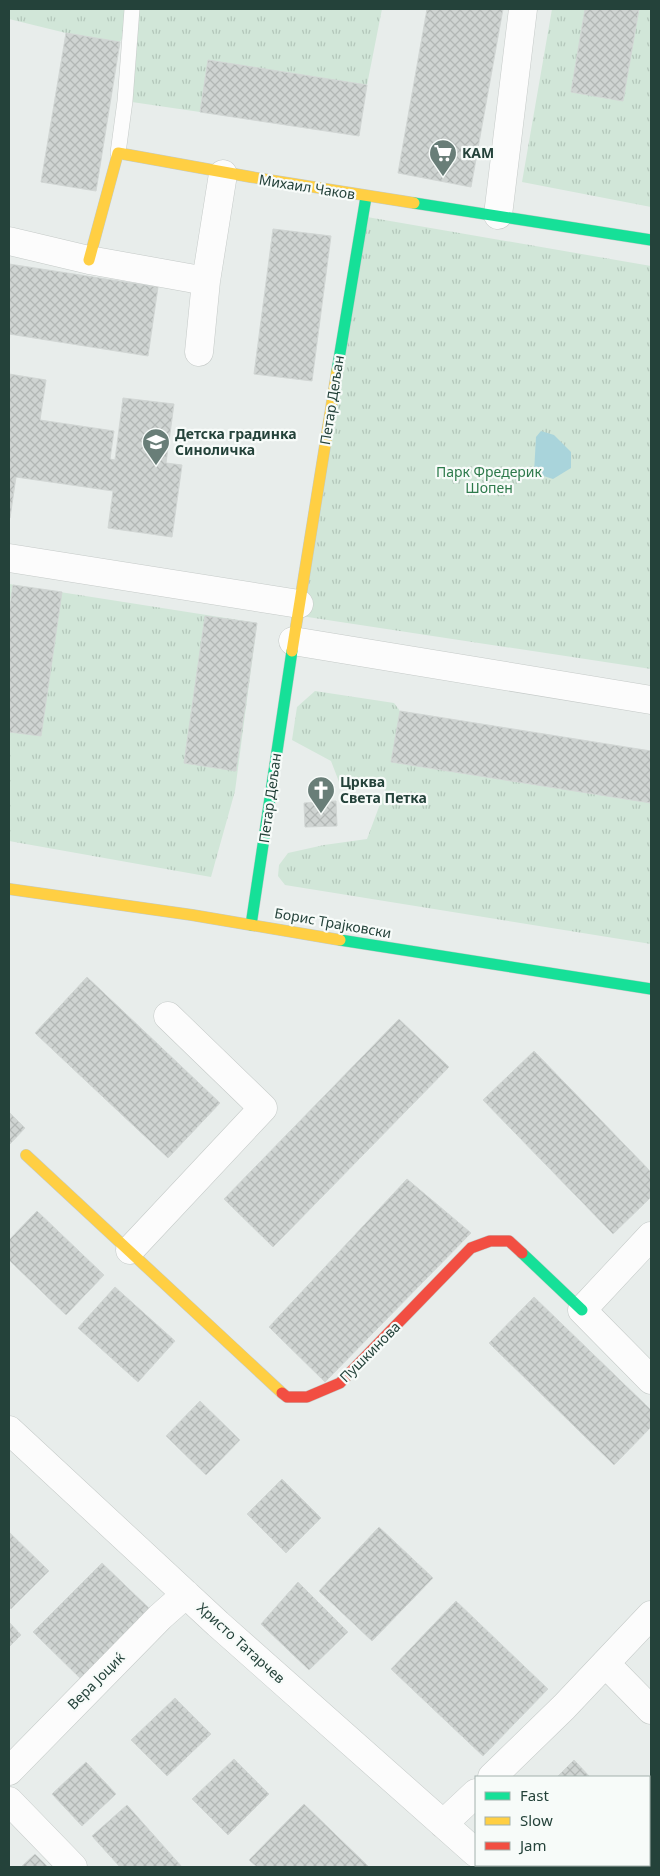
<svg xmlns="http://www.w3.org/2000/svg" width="660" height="1876" viewBox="0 0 660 1876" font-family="'Noto Sans',sans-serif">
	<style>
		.grass { fill: url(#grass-tufts) }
		.water { fill: #a9d4db }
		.building { fill: url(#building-cross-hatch); stroke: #d1d6d4 }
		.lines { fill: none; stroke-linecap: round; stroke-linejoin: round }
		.lane-casing { stroke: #c5cac8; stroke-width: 16 }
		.street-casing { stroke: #c5cac8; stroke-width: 29 }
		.fast-casing { stroke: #c3cbc8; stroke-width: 12 }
		.slow-casing { stroke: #c3cbc8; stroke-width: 12 }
		.jam-casing { stroke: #c3cbc8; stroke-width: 12 }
		.lane { stroke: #fcfcfc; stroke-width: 15 }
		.street { stroke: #fcfcfc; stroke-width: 28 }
		.fast { stroke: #16e098; stroke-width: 11 }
		.slow { stroke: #ffcf43; stroke-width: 11 }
		.jam { stroke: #f24e42; stroke-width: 11 }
		.labels { text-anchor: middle; stroke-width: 4.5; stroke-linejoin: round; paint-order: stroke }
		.poi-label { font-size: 14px; font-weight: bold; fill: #24423a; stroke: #f7fbf9; text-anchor: start }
		.street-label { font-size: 14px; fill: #24423a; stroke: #f7fbf9 }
		.park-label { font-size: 14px; fill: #2d7a4b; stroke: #f7fbf9 }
	</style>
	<defs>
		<pattern id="grass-tufts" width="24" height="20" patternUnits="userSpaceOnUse" patternTransform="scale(1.25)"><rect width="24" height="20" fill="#d1e6d8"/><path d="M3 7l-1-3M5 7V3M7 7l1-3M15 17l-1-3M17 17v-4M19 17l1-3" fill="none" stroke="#b3c6ba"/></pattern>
		<pattern id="building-cross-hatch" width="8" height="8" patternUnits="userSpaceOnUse" patternTransform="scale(1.25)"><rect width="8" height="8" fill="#cfd4d2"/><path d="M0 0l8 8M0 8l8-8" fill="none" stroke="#b2b7b5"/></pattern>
	</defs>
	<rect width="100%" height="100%" fill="#e8edeb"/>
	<path class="grass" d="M9,9H382L367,85L208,60L200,112L125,101L130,25L120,42L66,33L9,19Z
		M552,9H585L571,92L623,101L639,9H651V207L522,182Z
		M367,217L651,266V669L301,616Z
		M9,584L257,623L235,791L211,877L9,841Z
		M315,691L394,703L400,711L392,762L651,803V944L285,885L278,876L279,865L288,853L324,845L367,839L386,788L341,787L331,761L292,740L297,707Z"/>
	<path class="water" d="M541,431L554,435L571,452V468L553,479L534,473L536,437Z"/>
	<path class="building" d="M427,9H503L471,187L398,173Z
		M585,9H639L623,101L571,92Z
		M66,33L120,42L96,191L41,182Z
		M208,60L367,85L359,136L200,112Z
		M273,229L331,236L312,381L254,374Z
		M9,264L158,287L148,356L9,334Z
		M9,374L46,380L40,420L114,431L110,459L115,460L123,398L174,404L166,463L182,465L172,537L108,528L113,491L16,477L10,518H9Z
		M13,585L62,592L41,736L9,732V613Z
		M205,616L257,623L236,771L184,763Z
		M400,711L651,751V803L391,762Z
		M336,801L337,826L305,827L304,803Z
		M87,977L220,1103L168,1158L35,1033Z
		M399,1019L449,1067L273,1247L224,1199Z
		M534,1051L651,1172V1197L613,1234L483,1100Z
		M9,1112L25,1128L9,1145Z
		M407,1179L471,1233L325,1382L269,1327Z
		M37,1211L104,1275L66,1315L9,1260V1240Z
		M115,1287L175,1341L138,1382L78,1328Z
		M534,1297L651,1410V1427L614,1465L489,1343Z
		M200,1401L240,1440L206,1475L166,1436Z
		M282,1479L321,1518L286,1553L247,1514Z
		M379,1527L433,1578L372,1641L319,1591Z
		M9,1532L49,1571L11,1609L9,1607Z
		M102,1563L154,1613L85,1683L33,1632Z
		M298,1582L348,1632L309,1670L261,1624Z
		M456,1601L548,1689L483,1756L391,1669Z
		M9,1622L21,1635L9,1647Z
		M175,1698L211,1734L167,1776L131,1740Z
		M234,1759L269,1794L228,1835L192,1799Z
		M574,1760L590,1777H557Z
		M86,1762L116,1794L82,1826L52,1794Z
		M304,1804L369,1867H257L249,1860Z
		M127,1805L182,1867H120L92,1836Z
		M649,1825L651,1827V1867H601L598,1865H649Z
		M35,1854L48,1867H21Z"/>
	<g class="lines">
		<g class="lane-casing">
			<path id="lane" d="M118,153L125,101L132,9"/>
		</g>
		<g class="street-casing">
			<path id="street" d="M498,215L523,9
				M9,241L89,260L206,281L223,174
				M199,352L206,281
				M9,558L299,604
				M293,641L651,700
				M651,1236L582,1310L651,1380
				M130,1250L263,1108L168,1016
				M9,1430L218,1624L476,1853
				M606,1664L651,1710
				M9,1771L160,1617L186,1594
				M492,1777L564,1707L651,1615
				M9,1801L73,1867
				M443,1824L476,1793"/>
		</g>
		<g class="fast-casing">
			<path id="fast" d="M414,203L651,240
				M337,371L366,197
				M251,925L292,651
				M340,940L651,989
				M522,1253L582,1310"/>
		</g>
		<g class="slow-casing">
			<path id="slow" d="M89,260L118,153L251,177L414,203
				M292,651L337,371
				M9,889L192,915L340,940
				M26,1155L282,1393"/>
		</g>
		<g class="jam-casing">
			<path id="jam" d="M282,1393L287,1397H307L340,1383L471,1248L490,1241H509L522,1253"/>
		</g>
		<use href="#lane" class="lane"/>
		<use href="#street" class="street"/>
		<use href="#fast" class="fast"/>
		<use href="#slow" class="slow"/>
		<use href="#jam" class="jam"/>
	</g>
	<defs>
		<g id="supermarket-pin" transform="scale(1.4375)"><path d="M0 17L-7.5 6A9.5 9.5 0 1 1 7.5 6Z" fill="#697e78" stroke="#f7fbf9"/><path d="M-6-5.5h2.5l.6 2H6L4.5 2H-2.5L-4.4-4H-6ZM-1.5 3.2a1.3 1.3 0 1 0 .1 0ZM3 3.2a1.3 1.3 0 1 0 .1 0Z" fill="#fff"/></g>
		<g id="school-pin" transform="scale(1.4375)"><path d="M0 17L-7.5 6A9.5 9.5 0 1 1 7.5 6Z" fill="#697e78" stroke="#f7fbf9"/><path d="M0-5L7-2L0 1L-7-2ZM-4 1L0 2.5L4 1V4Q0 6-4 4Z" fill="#fff"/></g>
		<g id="church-pin" transform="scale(1.4375)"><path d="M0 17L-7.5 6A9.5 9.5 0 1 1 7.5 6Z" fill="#697e78" stroke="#f7fbf9"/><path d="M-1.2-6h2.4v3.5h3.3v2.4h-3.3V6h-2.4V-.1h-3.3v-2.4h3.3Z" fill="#fff"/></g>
	</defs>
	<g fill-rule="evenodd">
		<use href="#supermarket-pin" x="443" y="153"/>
		<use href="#school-pin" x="156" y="442"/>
		<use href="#church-pin" x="321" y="790"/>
	</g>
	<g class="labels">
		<g class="poi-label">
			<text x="462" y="158">KAM</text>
			<text x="175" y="439">Детска градинка<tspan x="175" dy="16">Синоличка</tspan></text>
			<text x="340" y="787">Црква<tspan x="340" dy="16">Света Петка</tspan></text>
		</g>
		<g class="street-label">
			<text transform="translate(307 187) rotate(9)" y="5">Михаил Чаков</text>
			<text transform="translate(332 400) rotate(-81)" y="5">Петар Дељан</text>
			<text transform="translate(270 798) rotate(-82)" y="5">Петар Дељан</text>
			<text transform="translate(333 923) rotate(10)" y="5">Борис Трајковски</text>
			<text transform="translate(370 1352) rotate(-45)" y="5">Пушкинова</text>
			<text transform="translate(241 1643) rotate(42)" y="5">Христо Татарчев</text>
			<text transform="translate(96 1681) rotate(-45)" y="5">Вера Јоциќ</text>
		</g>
		<g class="park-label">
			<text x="489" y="477">Парк Фредерик<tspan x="489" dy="16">Шопен</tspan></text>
		</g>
	</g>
	<rect width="660" height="1876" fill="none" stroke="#24423a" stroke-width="20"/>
	<rect x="475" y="1776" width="175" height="90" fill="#f7fbf9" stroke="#a3b1ad"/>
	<rect x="485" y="1792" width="25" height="8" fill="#16e098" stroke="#a3b1ad"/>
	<text x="520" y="1801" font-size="15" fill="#24423a">Fast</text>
	<rect x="485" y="1817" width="25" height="8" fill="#ffcf43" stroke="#a3b1ad"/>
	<text x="520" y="1826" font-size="15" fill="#24423a">Slow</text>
	<rect x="485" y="1842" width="25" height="8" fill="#f24e42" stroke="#a3b1ad"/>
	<text x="520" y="1851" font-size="15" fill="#24423a">Jam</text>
</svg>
